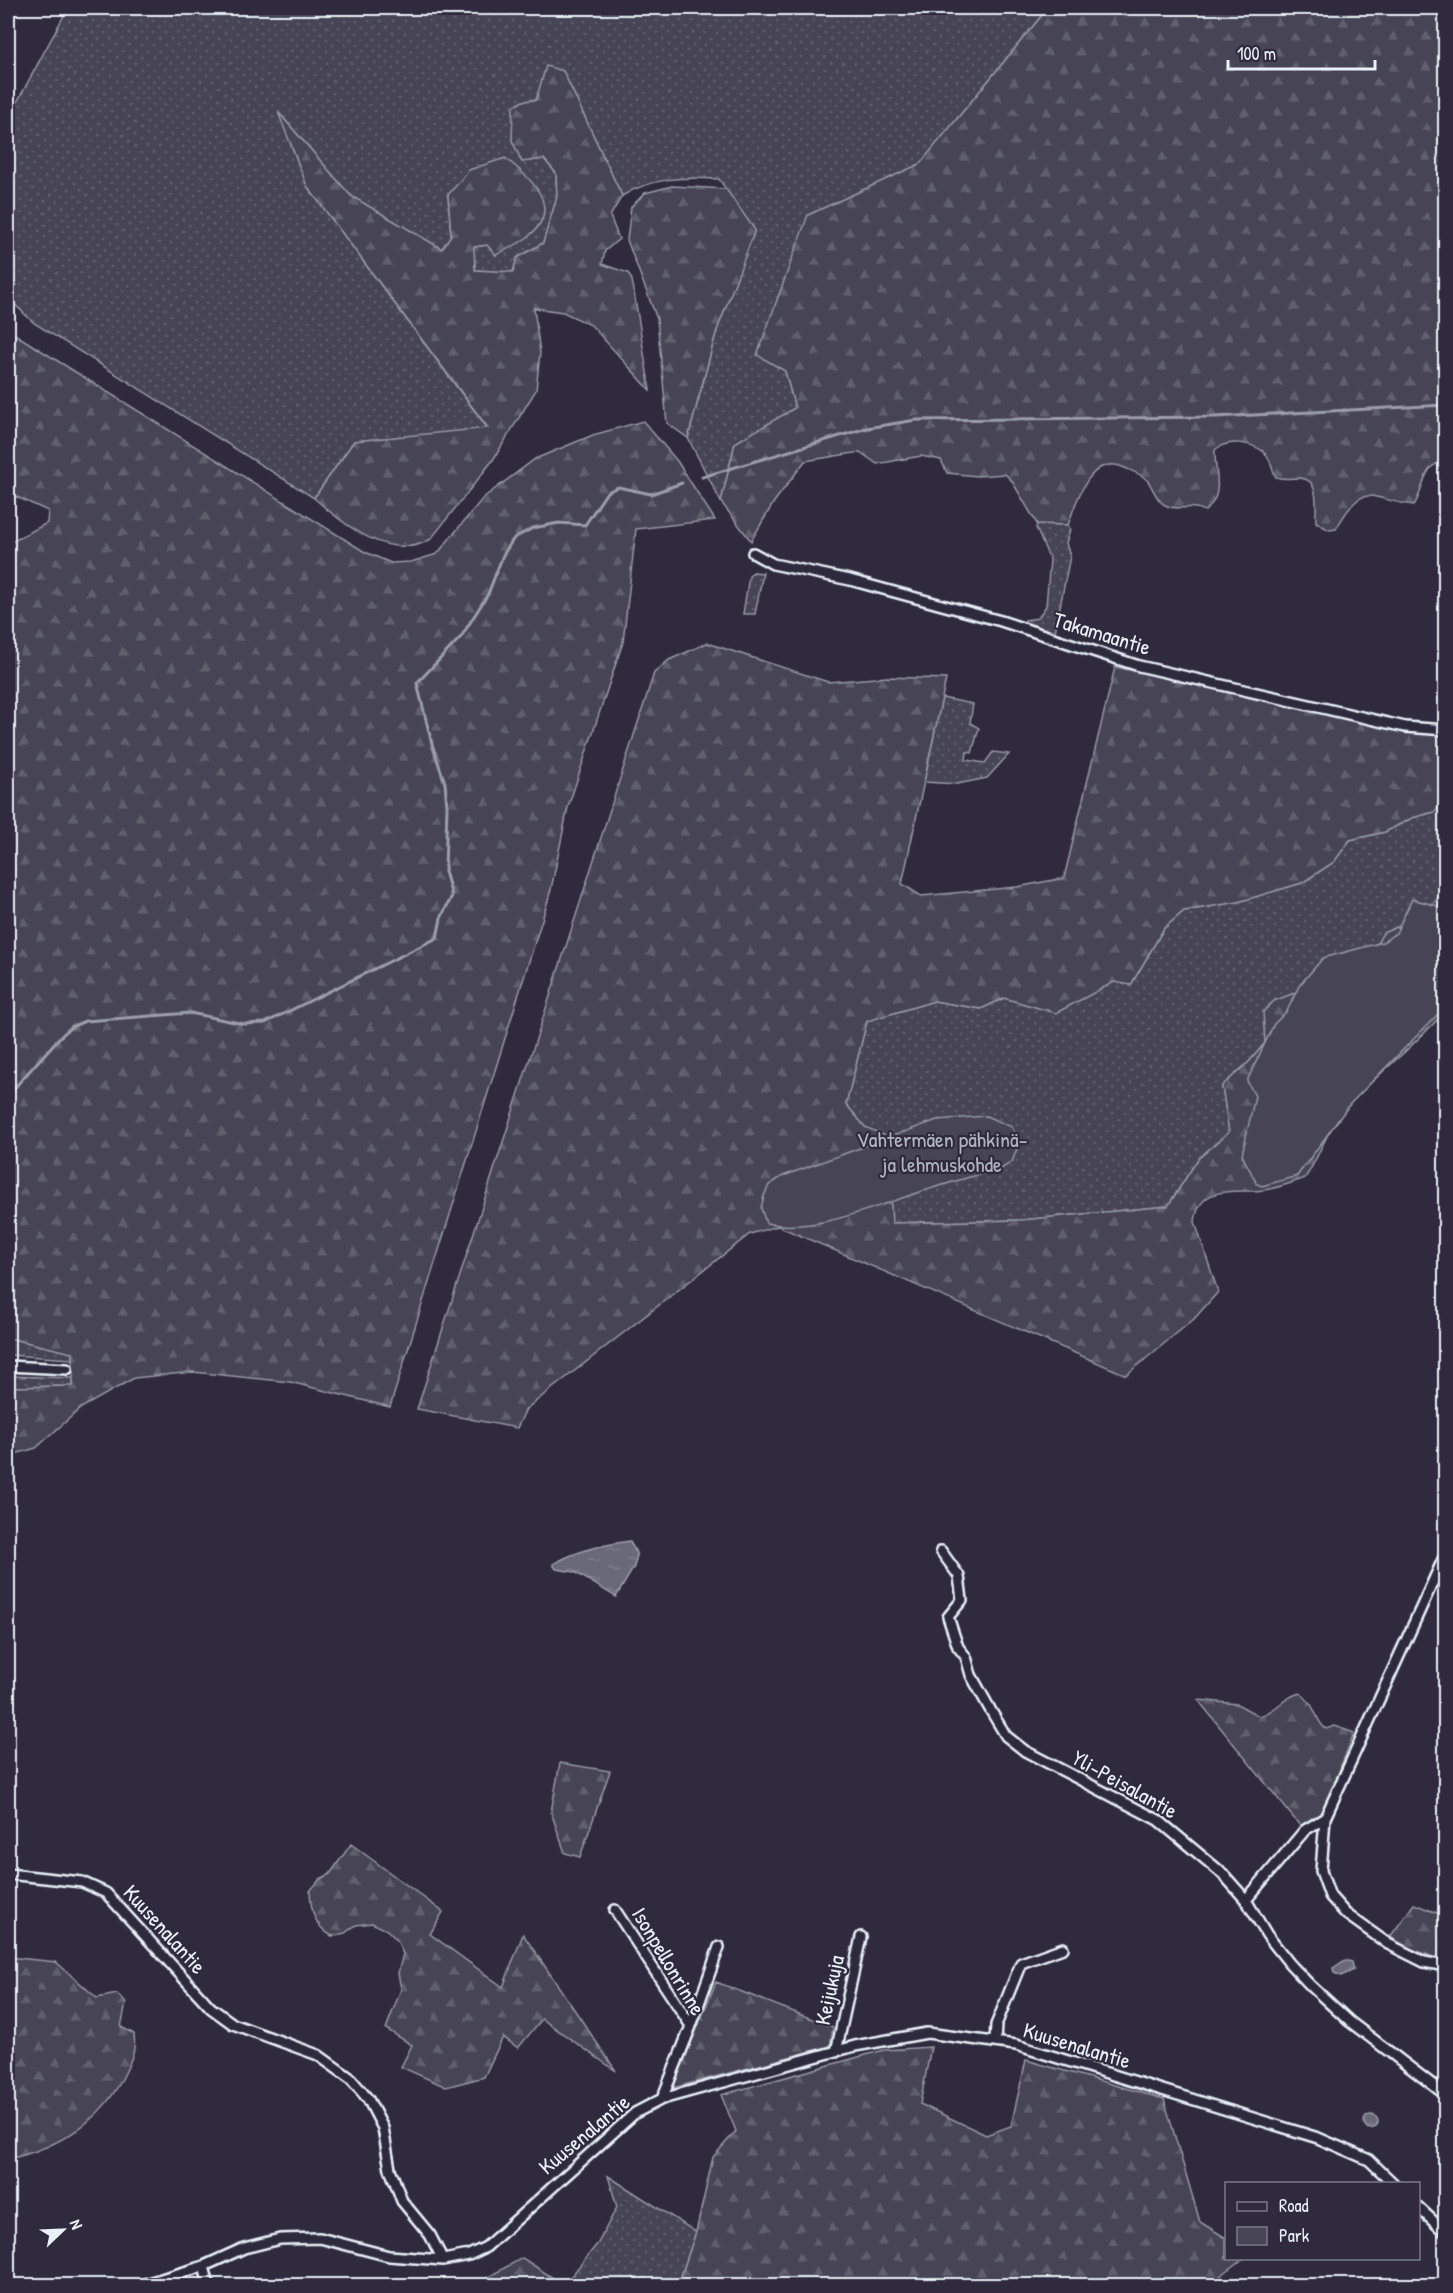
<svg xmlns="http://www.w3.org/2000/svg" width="1453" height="2293" viewBox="0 0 1453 2293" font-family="'Patrick Hand',sans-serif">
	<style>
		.grass { fill: url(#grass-dots); stroke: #979aa6; stroke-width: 1.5 }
		.forest { fill: url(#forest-firs); stroke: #979aa6; stroke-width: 1.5 }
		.park { fill: #464455; stroke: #979aa6; stroke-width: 1.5 }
		.water { fill: url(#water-ripples); stroke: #9c9fab; stroke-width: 1.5 }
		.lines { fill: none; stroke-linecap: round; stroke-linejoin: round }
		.stream { stroke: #9c9fab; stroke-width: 3 }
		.minor-casing { stroke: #e8f1f8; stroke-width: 14 }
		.minor { stroke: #2f2a3d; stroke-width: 9 }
		.labels { text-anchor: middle; stroke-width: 4.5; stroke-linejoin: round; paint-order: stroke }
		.street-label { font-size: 22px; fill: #e8f1f8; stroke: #2f2a3d }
		.park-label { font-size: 22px; fill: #afb4bf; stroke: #2f2a3d }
	</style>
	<defs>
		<pattern id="grass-dots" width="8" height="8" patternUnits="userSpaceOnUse" patternTransform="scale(1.5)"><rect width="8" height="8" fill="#464455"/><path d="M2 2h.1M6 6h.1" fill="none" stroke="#615f6e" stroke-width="1.8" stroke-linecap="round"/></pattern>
		<pattern id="forest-firs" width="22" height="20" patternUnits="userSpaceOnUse" patternTransform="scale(1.5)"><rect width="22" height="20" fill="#464455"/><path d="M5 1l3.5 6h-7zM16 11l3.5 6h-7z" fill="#615f6e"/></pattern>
		<pattern id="water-ripples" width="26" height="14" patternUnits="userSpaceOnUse" patternTransform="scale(1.5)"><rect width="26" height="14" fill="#696978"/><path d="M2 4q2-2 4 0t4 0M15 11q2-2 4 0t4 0" fill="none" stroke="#7e7f8c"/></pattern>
	</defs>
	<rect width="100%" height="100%" fill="#2f2a3d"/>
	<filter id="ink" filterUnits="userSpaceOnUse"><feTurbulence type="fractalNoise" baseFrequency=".0167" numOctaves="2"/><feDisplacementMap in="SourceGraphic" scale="12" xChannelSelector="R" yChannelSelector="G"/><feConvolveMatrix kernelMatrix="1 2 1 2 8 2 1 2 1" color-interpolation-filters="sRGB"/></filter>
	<g filter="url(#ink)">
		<path class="grass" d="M68,8H1048L920,164L808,215L785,371L795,408L735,443L721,502L688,438L716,333L754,230L719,179C684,177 653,177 622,196L563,71L536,100L523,101L512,140L522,162L544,159L556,173L557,197L543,243L517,258L513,272L475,270L474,247L487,245L448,195L451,235L442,249L351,196L280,114L307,186L488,429L354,441L314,498L34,323L8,298V119Z
			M1037,524L1068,525L1070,529L1066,543L1070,556L1055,632L1024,625L1025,620L1038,618L1046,606L1050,560L1036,528Z
			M753,572L763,573L755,614H743L749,576Z
			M942,698L973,704L970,723L979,728L972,753L967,752L966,760L985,763L993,752L1009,754L987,778L957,784L924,782Z
			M1445,801L1446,888L1425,915L1383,933L1365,965L1265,1043L1249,1062L1222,1086L1229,1132L1198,1159L1168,1206L1021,1220L891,1223L890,1190L912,1149L865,1127L846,1104L867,1021L934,1001L981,1009L1004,998L1056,1013L1114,981L1131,985L1164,928L1184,911L1238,902L1302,883L1334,862L1350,840L1385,832L1412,818L1434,812Z
			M8,1338L73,1353V1359L8,1355Z
			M8,1376L73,1378V1386L8,1387Z
			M608,2176L696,2232L678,2285H564L598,2243L617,2207Z"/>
		<path class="forest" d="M1048,8H1445V462C1422,462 1424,492 1414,505C1368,500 1365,478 1336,529L1329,530L1316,522C1315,507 1321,479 1300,478C1291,478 1285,480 1276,477C1271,469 1271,458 1264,452C1251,442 1227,439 1215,450C1214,473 1226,494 1205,511C1191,503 1178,512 1165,505C1156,501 1153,486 1146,479C1141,474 1131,471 1125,468C1091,452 1077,499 1068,525L1037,524L1012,481L1005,474L977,476L947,473L941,460L921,456L877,464L860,452L805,461L774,502L751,541L721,502L735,443L795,408L785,371L757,355L808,215L920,164Z
			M546,66L563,71L622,196L610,216L619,239L605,251L602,264L628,273L632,280L650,390L591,325L563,312L534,308L540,353L536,390L493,460L431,539C391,563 344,525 314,498L354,441L488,428L307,186L278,112L351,196L442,249L451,235L448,195L469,170L505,158C530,177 564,207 529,236C520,244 506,249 496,255L487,245L474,247L475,270L513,272L517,258L543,243L557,197L556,173L544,159L522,162L512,140L513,107L523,101L536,100Z
			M672,186L726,189L755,230L716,333L688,438L667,423L657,319L627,240L631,207L645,193Z
			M8,330L365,552L391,563L411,562L437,554L483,498L535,459L593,435L643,421L677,461L715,520L636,529L623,642L568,807L550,894L390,1407L290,1382L193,1372L134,1378L81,1408L36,1448L8,1456V1387L73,1386V1353L8,1338V544L47,523L48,511L8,493Z
			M707,643L828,682L887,677L946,679L902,884L921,896L1017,887L1064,878L1115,667L1445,730V801L1434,812L1412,818L1385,832L1350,840L1334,862L1302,883L1238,902L1184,911L1164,928L1131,985L1114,982L1056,1013L1004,998L981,1009L934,1001L867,1021L846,1104L865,1127L913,1148L890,1190L892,1223L1021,1220L1168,1206L1198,1159L1229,1132L1222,1086L1249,1062L1265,1043L1263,1012L1274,1001L1365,965L1383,933L1425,915L1445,888V1011C1413,1049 1374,1075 1341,1114C1325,1133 1319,1158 1305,1178C1292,1183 1277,1188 1264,1190C1237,1194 1199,1182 1195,1222L1218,1292L1194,1319L1126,1375L778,1226L750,1234L526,1409L517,1428L417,1409L654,673L669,660Z
			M1300,1693C1317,1705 1315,1722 1326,1729L1335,1726L1354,1733L1323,1813L1301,1827L1198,1700L1237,1704L1259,1716C1276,1712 1283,1697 1300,1693Z
			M560,1763L610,1771L580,1857L565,1853L551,1812Z
			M351,1844L443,1912L430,1934L503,1987L523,1934L616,2071L542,2019L518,2048L503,2037L484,2077L446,2087L401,2067L412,2045L386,2029L401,1989L398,1973L403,1954L397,1940L387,1930L372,1923L356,1925L345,1933L332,1936C314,1926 311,1911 310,1891L320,1879L330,1874Z
			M1414,1904L1445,1916V1961L1408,1948L1390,1937Z
			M8,1957L56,1962L97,1998L117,1994L126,2003L121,2027L134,2034C136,2050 132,2058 125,2073C103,2121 58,2148 8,2159Z
			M716,1982L833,2027L830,2046L673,2088Z
			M931,2047L920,2104L986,2135L1011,2126L1026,2060L1164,2099L1200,2222L1226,2238V2258L1243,2259L1208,2285H678L696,2232L713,2157L736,2131L721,2095L884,2050Z
			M522,2258L564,2285H474Z"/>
		<path class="park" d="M1412,899L1445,908V1007L1350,1104L1297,1176L1262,1186L1257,1184L1242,1155L1255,1096L1247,1081L1274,1024L1287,1011L1299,986L1323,958L1383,942L1396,933Z
			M986,1116L1012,1127L1019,1143L1012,1162L1001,1169C976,1175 951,1182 926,1190C878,1205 816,1234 766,1223L761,1208L764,1196L769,1185L783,1176L937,1120Z"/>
		<path class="water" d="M630,1541L637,1555L634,1567L616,1597L575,1572L556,1569L553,1564C578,1550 602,1545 630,1541Z
			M1345,1960L1352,1962L1354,1970L1341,1976L1334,1973L1333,1968Z
			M1364 2122a7 7 0 1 1 14 0a7 7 0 1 1-14 0Z"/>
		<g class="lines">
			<path class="stream" d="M702,477L867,428L916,420L1214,417L1446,405
				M8,1095L59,1038L71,1027L85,1021L190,1013L244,1024L265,1023L437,938L441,918L452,896L445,871L447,806L445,783L432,744L417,683L461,637L488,594L503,555L514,538L533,528L559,523L585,525L607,492L618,487L651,494L682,483"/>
			<g class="minor-casing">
				<path id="minor" d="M753,553L773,564L850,580L1001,621L1139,666L1405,727L1446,730
					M8,1366L67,1369
					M941,1551L959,1576L962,1600L948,1617L958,1647L966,1657L971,1675L991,1711L1006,1736L1025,1751L1158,1820L1223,1874L1246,1900L1267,1935L1290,1964L1311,1986L1349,2021L1446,2095
					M1446,1553L1325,1818L1321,1871L1330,1896L1346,1914L1388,1944L1424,1962L1446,1966
					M8,1874L82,1882L106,1893L211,2008L233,2024L318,2055L350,2078L368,2099L383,2128L390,2169L402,2201L430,2235L443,2260L469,2255L486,2247L635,2113L662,2099L855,2046L927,2033L1016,2045L1318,2138L1369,2160L1394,2184
					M1246,1900L1305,1830L1325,1818
					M615,1910L691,2026L662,2099
					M691,2026L719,1947
					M995,2042L996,2025L1021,1963L1063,1948
					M836,2052L861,1937
					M1418,2207L1446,2233
					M204,2266L209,2286
					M138,2286L204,2266L244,2248L280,2239L320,2238L389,2256L443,2260"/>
			</g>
			<use href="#minor" class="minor"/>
		</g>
	</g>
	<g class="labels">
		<g class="street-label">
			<text transform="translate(1102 633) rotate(17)" y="8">Takamaantie</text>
			<text transform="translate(1125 1784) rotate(29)" y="8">Yli-Peisalantie</text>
			<text transform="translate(165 1929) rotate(48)" y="8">Kuusenalantie</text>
			<text transform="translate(669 1961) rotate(59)" y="8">Isonpellonrinne</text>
			<text transform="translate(829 1990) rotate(-78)" y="8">Keijukuja</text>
			<text transform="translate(1077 2045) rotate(17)" y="8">Kuusenalantie</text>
			<text transform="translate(584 2134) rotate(-40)" y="8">Kuusenalantie</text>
		</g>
		<g class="park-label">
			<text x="942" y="1147">Vahtermäen pähkinä-<tspan x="942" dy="25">ja lehmuskohde</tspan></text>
		</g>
	</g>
	<rect width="1453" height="2293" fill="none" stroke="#2f2a3d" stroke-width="30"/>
	<rect x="15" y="15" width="1423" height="2263" fill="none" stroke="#e8f1f8" stroke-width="2" filter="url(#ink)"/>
	<rect x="1225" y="2182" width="195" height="78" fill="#2f2a3d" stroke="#797a88" stroke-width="1.5"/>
	<rect x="1237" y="2202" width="30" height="9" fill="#2f2a3d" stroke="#797a88" stroke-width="1.5"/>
	<text x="1279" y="2212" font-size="18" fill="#e8f1f8">Road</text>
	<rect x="1237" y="2227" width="30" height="18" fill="#464455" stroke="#797a88" stroke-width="1.5"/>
	<text x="1279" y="2242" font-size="18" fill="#e8f1f8">Park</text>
	<g transform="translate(63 2230) rotate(67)" stroke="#2f2a3d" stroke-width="4.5" paint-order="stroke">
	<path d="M0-4.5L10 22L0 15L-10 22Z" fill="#e8f1f8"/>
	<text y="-9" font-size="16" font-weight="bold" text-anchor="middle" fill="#e8f1f8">N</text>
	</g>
	<path d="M1228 60v9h147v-9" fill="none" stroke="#e8f1f8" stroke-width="3"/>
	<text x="1237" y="60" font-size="18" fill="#e8f1f8" stroke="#2f2a3d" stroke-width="4.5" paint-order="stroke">100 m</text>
</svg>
